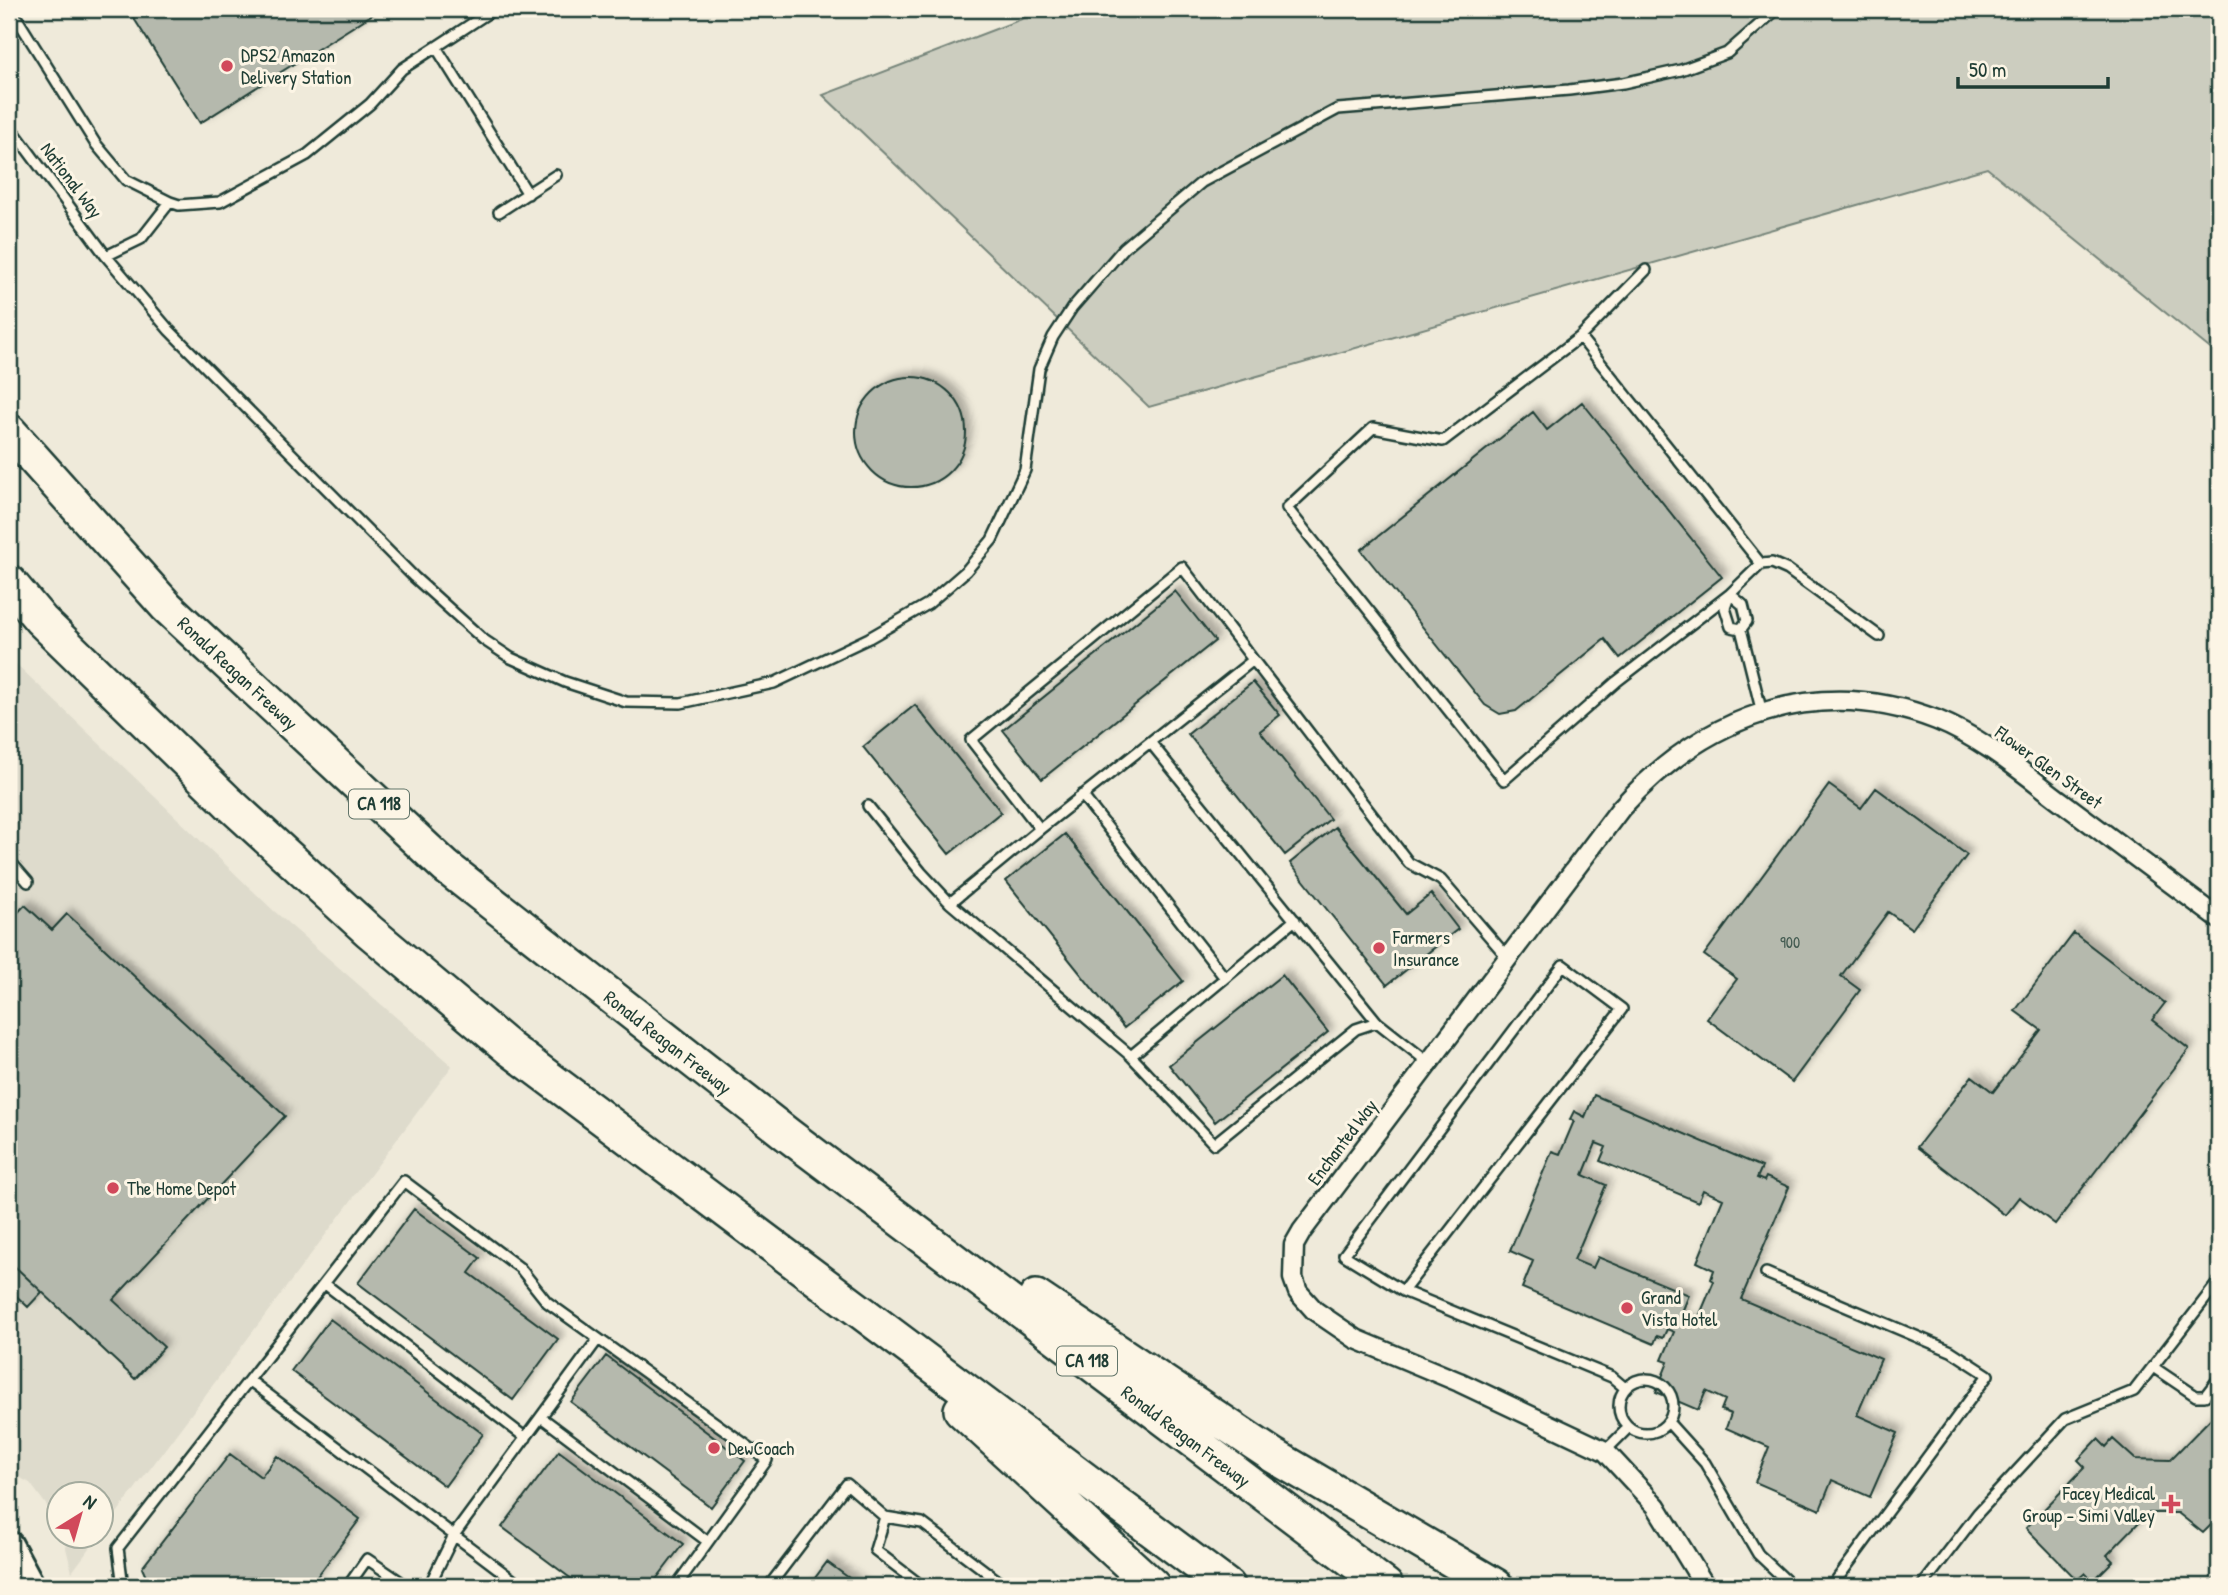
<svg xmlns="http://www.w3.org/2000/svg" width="2228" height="1595" viewBox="0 0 2228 1595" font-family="'Patrick Hand',sans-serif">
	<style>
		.built { fill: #dedbcc }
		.green { fill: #cccdbf; stroke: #76857a; stroke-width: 2 }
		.building { fill: #b5b9ad; stroke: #1f3d34; stroke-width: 2; fill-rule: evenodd; filter: url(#shadow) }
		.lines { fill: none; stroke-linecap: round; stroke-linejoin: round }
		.lane-casing { stroke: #1f3d34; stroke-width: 14 }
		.street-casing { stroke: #1f3d34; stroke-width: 23 }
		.secondary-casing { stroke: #1f3d34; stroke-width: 32 }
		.highway-casing { stroke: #1f3d34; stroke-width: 38 }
		.lane { stroke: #fcf5e5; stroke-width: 9 }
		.street { stroke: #fcf5e5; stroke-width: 18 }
		.secondary { stroke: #fcf5e5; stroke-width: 26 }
		.highway { stroke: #fcf5e5; stroke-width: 33 }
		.poi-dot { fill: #d1495b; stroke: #fcf5e5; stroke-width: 2.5 }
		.labels { text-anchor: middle; stroke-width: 6; stroke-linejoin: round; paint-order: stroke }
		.number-label { font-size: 16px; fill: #445c52 }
		.shield { fill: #fcf5e5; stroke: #617469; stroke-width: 2 }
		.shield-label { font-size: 18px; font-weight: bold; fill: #1f3d34 }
		.poi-label { font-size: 19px; fill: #1f3d34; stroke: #fcf5e5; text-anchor: start }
		.street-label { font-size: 19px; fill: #1f3d34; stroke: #fcf5e5 }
	</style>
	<defs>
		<filter id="shadow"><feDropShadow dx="5.5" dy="-5.5" stdDeviation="3.5" flood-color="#0004"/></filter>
	</defs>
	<rect width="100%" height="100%" fill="#efeada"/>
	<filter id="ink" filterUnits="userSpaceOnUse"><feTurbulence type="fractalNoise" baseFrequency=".0143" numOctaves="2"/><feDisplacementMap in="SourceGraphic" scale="14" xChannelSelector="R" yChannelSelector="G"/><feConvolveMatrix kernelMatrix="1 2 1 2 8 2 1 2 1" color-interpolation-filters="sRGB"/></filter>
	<g filter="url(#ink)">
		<path class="built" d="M9,657L274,911L452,1066L102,1533V1494H60L59,1522L30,1483L9,1472Z
			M63,1536H99L72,1572Z"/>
		<path class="green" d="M1048,9H2219V356L1987,168L1149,407L823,95Z"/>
		<path class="building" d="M128,9H381L200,123Z
			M856 432a55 55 0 1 1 110 0a55 55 0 1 1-110 0Z
			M1582,402L1722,577L1620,658L1605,639L1516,711L1500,714L1485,705L1361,550L1533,412L1547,430Z
			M1175,591L1215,641L1042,779L1003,730Z
			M1253,682L1280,715L1260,731L1330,819L1285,855L1188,734Z
			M915,705L1001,812L949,854L863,747Z
			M1829,785L1861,808L1876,788L1967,855L1912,929L1888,912L1841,976L1860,990L1792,1082L1707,1019L1737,979L1704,955Z
			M1335,827L1406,914L1431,894L1458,929L1387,985L1290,863Z
			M1065,834L1183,981L1124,1028L1006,881Z
			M25,905L52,930L67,914L285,1116L113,1300L164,1347L135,1379L9,1261V922Z
			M2074,933L2165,1003L2152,1020L2189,1049L2055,1224L2019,1197L2005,1215L1917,1147L1972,1076L1993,1092L2041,1030L2015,1011Z
			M1282,975L1328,1032L1215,1122L1169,1065Z
			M1594,1095L1762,1167L1757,1178L1764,1181L1766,1177L1789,1187L1741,1299L1881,1359L1857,1415L1898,1433L1870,1497L1832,1480L1820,1510L1755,1482L1769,1447L1726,1428L1731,1414L1721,1410L1725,1400L1706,1391L1698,1410L1656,1392L1668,1362L1662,1360L1674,1332L1667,1329L1663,1338L1657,1336L1654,1344L1522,1288L1533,1261L1510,1251L1552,1151L1560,1154L1574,1121L1570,1119L1574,1111L1585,1117ZM1596,1143L1606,1147L1600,1161L1698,1202L1703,1190L1723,1199L1697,1262L1714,1270L1711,1279L1714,1281L1696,1324L1680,1317L1689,1295L1598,1257L1593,1268L1574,1260L1606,1185L1583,1175Z
			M414,1209L480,1258L469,1273L558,1339L513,1400L358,1283Z
			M9,1261L42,1292L28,1307L9,1289Z
			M330,1319L483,1434L445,1486L291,1371Z
			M606,1356L745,1461L711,1507L571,1402Z
			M2219,1410V1517L2203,1533L2178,1513H2148L2107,1555L2113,1561L2093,1581L2085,1573L2077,1580L2026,1528L2085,1467L2078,1460L2098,1439L2106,1447L2113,1439L2135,1459L2170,1460Z
			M559,1451L683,1544L651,1586H581L502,1527Z
			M230,1454L261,1477L277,1456L360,1519L310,1586H150L142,1568Z
			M827,1562L860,1586H809Z"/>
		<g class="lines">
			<g class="lane-casing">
				<path id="lane" d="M11,9L95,143L126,180L170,202L141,239L106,256
					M436,47L494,9
					M9,125L106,256L169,330L414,577L484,640L511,658L565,682L626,702L681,703L774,683L869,638L928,604L966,571L992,540L1025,470L1039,369L1053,337L1072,308L1124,248L1202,182L1338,109L1569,90L1623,83L1681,70L1727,53L1777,9
					M170,202L179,205L220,202L307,155L370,104L402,69L436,47L528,194
					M499,212L556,175
					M1580,337L1646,270
					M1761,564L1772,563L1788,570L1879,636
					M1730,594L1616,682L1504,780L1287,508L1373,428L1443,441L1580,337L1761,564L1730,594L1725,608L1731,627L1741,629
					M1730,594L1743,605L1747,621L1741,629L1762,713
					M1252,661L1150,742L1377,1022
					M1082,795L1225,978
					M868,806L921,872L950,903
					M1040,829L1150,742
					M9,860L28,882
					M1131,1056L1295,920
					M1429,1063L1377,1022L1356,1029L1214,1144L1131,1056L950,903L1040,829L971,740L1182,567L1409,863L1441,880L1508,958
					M1766,1273L1951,1351L1988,1375L1832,1586
					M325,1284L526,1438
					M1403,1291L1344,1255L1563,965L1622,1009L1403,1291L1612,1377L1625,1388
					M2153,1367L2196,1396H2205L2219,1378
					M1619 1406a27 27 0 1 1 54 0a27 27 0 1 1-54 0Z
					M249,1380L521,1586
					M541,1417L707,1541
					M1668,1422L1705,1463L1758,1554L1792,1586
					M1605,1451L1629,1427
					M885,1517L875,1550L922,1586
					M117,1586L122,1579L118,1548L404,1181L520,1268L547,1302L767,1460L676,1586
					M348,1586L367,1559L407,1586
					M429,1586L454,1535L598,1339
					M769,1586L847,1484L885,1517L922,1523L1001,1583V1586
					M1922,1586L1978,1513L2065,1419L2134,1391L2219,1281
					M2158,1586H2177
					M2216,1586L2219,1582"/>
			</g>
			<g class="street-casing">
				<path id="street" d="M1705,1586L1656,1506L1605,1451L1459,1382L1356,1339L1315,1311L1298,1292L1293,1278L1294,1245L1302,1231L1621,808C1704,716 1817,673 1937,720C1984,739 2022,772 2062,802C2114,841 2167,880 2219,919"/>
			</g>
			<g class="secondary-casing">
				<path id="secondary" d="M9,1545L31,1586"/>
			</g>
			<g class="highway-casing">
				<path id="highway" d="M9,431L167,607L446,867L788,1135L1386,1586
					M9,582L41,620L229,803L369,931L510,1049L1227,1586
					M1036,1297L1274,1456L1496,1586
					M961,1410L1153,1586"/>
			</g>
			<use href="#lane" class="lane"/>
			<use href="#street" class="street"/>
			<use href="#secondary" class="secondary"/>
			<use href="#highway" class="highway"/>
		</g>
	</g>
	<g class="poi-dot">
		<circle cx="227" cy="66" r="7"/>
		<circle cx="1379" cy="948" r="7"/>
		<circle cx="113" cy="1188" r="7"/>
		<circle cx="1627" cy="1308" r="7"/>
		<circle cx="714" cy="1448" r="7"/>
		<path d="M2167.5 1493.5h7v7h7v7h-7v7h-7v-7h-7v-7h7z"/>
	</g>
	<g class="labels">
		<g class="number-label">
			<text x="1790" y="948">900</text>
		</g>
		<g class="shield">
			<rect x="349" y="789.5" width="60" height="29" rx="5"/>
			<rect x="1057" y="1346.5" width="60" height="29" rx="5"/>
		</g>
		<g class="shield-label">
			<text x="379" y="810">CA 118</text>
			<text x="1087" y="1367">CA 118</text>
		</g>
		<g class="poi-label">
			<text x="241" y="62">DPS2 Amazon<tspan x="241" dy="22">Delivery Station</tspan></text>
			<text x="1393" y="944">Farmers<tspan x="1393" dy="22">Insurance</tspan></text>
			<text x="127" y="1195">The Home Depot</text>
			<text x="1641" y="1304">Grand<tspan x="1641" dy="22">Vista Hotel</tspan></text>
			<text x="728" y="1455">DewCoach</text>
			<text x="2155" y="1500" text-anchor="end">Facey Medical<tspan x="2155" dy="22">Group - Simi Valley</tspan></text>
		</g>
		<g class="street-label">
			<text transform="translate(72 180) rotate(53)" y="7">National Way</text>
			<text transform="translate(238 673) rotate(43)" y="7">Ronald Reagan Freeway</text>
			<text transform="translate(2049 767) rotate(36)" y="7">Flower Glen Street</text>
			<text transform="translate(668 1042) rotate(38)" y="7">Ronald Reagan Freeway</text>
			<text transform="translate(1342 1142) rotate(-53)" y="7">Enchanted Way</text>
			<text transform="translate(1186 1436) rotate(37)" y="7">Ronald Reagan Freeway</text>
		</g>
	</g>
	<rect width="2228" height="1595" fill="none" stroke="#fcf5e5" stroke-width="35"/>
	<rect x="18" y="18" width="2193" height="1560" fill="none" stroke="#1f3d34" stroke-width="2.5" filter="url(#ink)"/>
	<g transform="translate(80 1515) rotate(37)"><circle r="33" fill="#fcf5e5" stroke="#a4ab9e" stroke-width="2"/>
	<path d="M0-5L12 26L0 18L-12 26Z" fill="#d1495b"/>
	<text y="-10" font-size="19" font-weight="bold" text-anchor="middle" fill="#1f3d34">N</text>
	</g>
	<path d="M1958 77v10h150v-10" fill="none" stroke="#1f3d34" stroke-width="3.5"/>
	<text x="1969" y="77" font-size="21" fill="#1f3d34" stroke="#fcf5e5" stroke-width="5" paint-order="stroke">50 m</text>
</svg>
